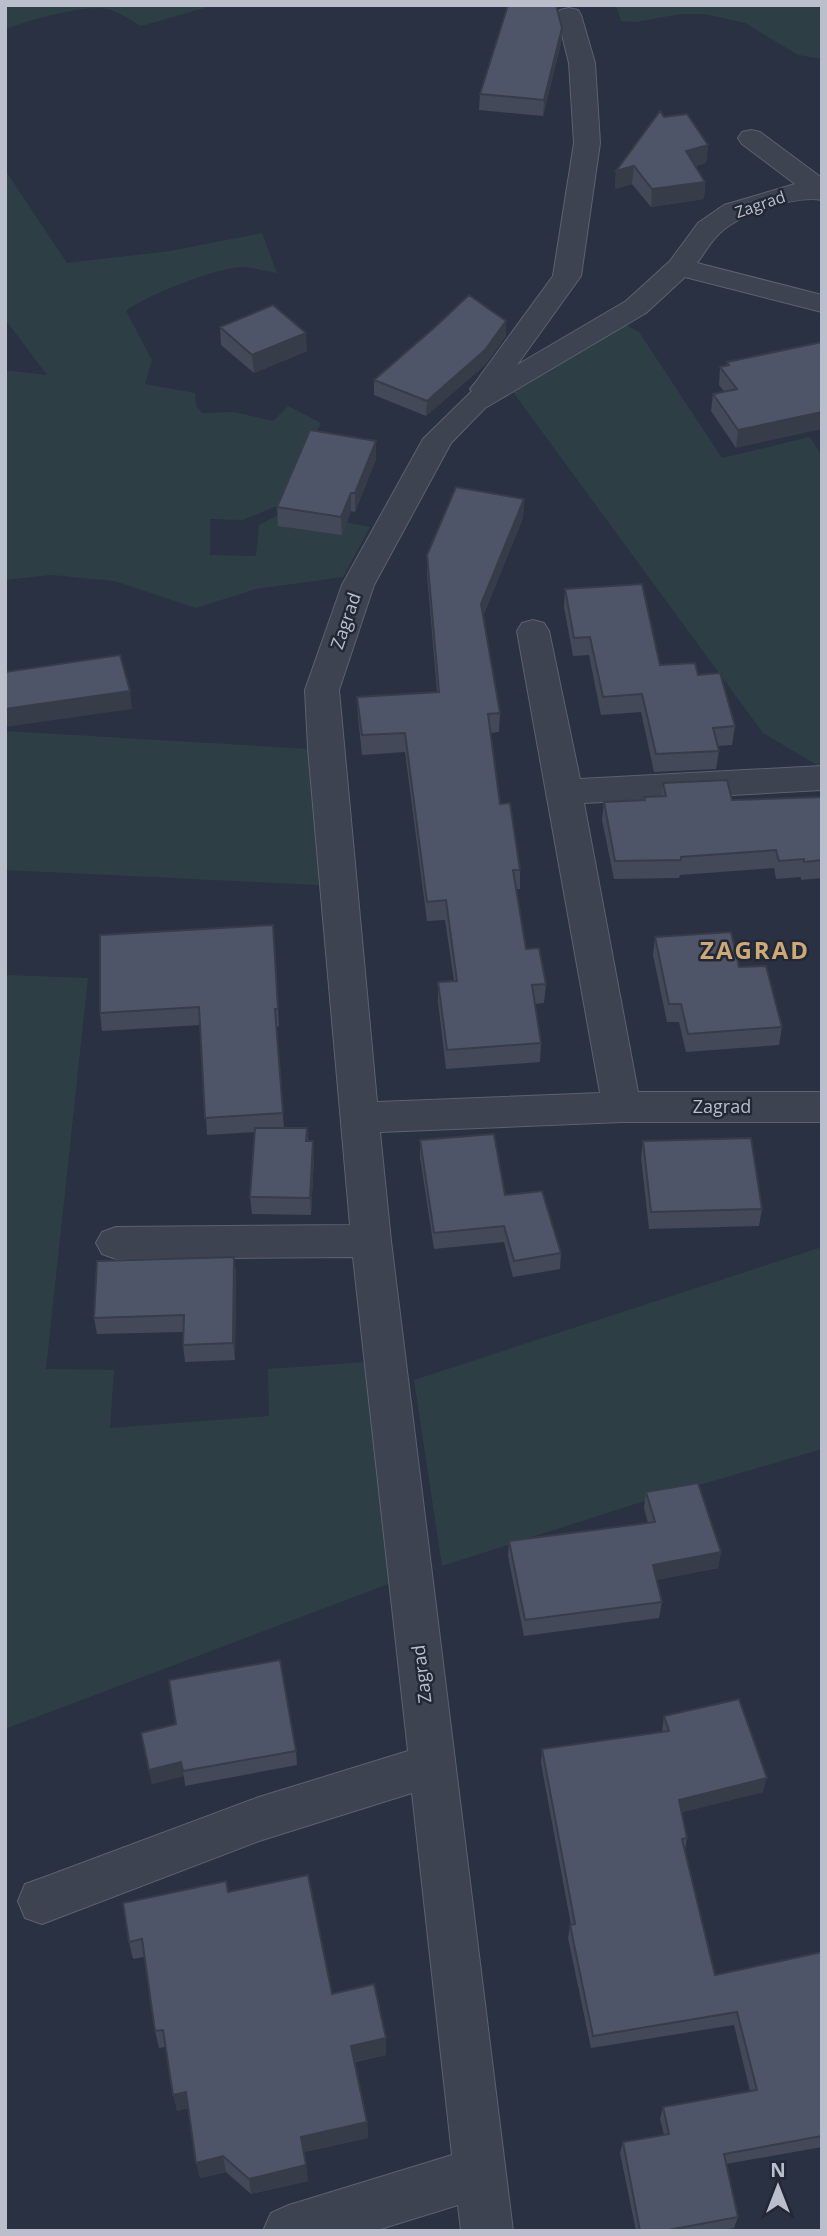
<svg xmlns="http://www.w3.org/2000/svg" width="827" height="2236" viewBox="0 0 827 2236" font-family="'Open Sans',sans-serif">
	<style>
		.green { fill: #2d3f44 }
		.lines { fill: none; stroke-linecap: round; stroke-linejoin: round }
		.minor-casing { stroke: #5c616f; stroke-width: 2 }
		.minor { fill: #3e4352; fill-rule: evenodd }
		.wall { fill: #444959 }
		.shaded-wall { fill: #373c49 }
		.building { fill: #4f5568; stroke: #373c49; stroke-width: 2 }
		.labels { text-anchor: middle; stroke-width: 5; stroke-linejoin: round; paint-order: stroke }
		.far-street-label { font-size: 16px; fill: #bbbfcb; stroke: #232837 }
		.street-label { font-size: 18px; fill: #bbbfcb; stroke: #232837 }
		.district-label { font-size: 24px; font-weight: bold; letter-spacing: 2px; fill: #cda974; stroke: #232837 }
	</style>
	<rect width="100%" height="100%" fill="#2a3142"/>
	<path class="green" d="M5,5H215L141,26C129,19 115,9 101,8C75,7 30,20 5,29Z
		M616,5H814L822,10V59L798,55L745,23L705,14H680L636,22L621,21Z
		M5,170L67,263L170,251L262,233L277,273C266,271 255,268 244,267C220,266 144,296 126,311L152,360L145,384L195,393L196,406L202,413L234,412L273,421L288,406L321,423L279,505L243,520L210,519V555L256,556L259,525L286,511L370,527L343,577L256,589L196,608L114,581L51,575L5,580V370L47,375L5,319Z
		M626,325L639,332L722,458L810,437L822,456V768L763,733L510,388Z
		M5,731L309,749L319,885L5,870Z
		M5,975L88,978L46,1369L114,1370L110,1428L269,1416L268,1369L366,1362L391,1583L5,1729Z
		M822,1247V1449L635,1504L442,1566L414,1380Z"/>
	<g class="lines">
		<g class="minor-casing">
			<path id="minor" d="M569,8L578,10L581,15L595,63L600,143L581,276L517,365L626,301L670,261L698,223L724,205L795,184L742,144L738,138L742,132L751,130L760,132L822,178V200C794,195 736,215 717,236C709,244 704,254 697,263L822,295V312L685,277L646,313L485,408L451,443L374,585L339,690L377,1102L600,1093L517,631L522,623L533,620L544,623L549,631L580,779L822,766V790L584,803L638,1092H822V1122H622L380,1132L391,1241L513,2231H461L458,2205L374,2231H263L271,2213L289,2205L452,2155L412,1793L259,1841L42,1924L25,1918L18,1901L25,1884L42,1878L259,1797L408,1751L353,1257L116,1259L102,1254L96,1243L102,1232L116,1227L350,1225L308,748L305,690L342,585L423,439L472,391L470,389L475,383L553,276L574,143L569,63L557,15L560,10Z"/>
		</g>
		<use href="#minor" class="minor"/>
	</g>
	<path class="wall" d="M562,28L561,43L543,116L479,110L480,94Z
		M664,117L708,145L706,163L695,166L705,182L704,199L651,207L632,184L615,189L616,171Z
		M506,321V336L485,365L426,416L374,395V380Z
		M220,327L307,351L254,373L221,345Z
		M822,342L736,448L711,411L713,394L724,391L719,385L720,367L726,366L727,362Z
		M376,441V459L355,512L351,511L342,535L278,526L277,507Z
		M524,499L523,518L483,616L500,713L499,732L490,733L500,804L520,870V889H516L526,949L546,984L544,1003L535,1004L541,1043L540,1062L446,1069L438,1002V982L454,981L445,920L427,921L405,752L362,755L358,717L357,697L437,692L427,574V555Z
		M565,589L660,665L698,675L735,726L732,745L717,746L719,751L716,769L654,772L641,712L601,715L589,655L573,656L564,607Z
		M663,783L732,800L822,797V878L801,880V877L776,879L774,868L680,875L679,878L614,879L602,820L604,802L644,800L661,796Z
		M273,925L279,1026L276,1027L284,1128H307L308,1141L314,1158L311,1215L252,1214L250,1197L255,1132L207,1135L200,1025L102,1031L100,1013Z
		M655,937L739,967L782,1027L779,1045L686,1052L679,1022H667L653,955Z
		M420,1140L505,1195L561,1253L560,1269L513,1277L504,1242L434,1249L420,1157Z
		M643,1141L762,1209L759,1226L649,1229L641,1158Z
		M234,1257L236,1274L235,1360L185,1362L183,1345V1332L97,1334L94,1318Z
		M646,1492L721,1552L718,1568L656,1580L662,1602L659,1618L524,1636L508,1556L509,1541L648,1523L644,1508Z
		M664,1716L763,1792L681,1812L687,1838L685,1850L715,1975L822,1952V2147L726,2164L738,2217L734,2228L719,2231H636L620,2153L623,2142L664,2135L660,2119L663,2107L750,2091L734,2025L591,2048L568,1938L570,1925H571L541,1763L542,1749L662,1732Z
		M141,1733L296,1751L297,1765L185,1786L184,1776L152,1784Z
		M228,1892L332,1994L386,2055L355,2062L367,2122L368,2138L304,2152L308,2181L251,2194L226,2172L200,2178L188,2108L177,2111L166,2047L159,2048L155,2031L144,1957L133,1959L129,1942Z"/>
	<path class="shaded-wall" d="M562,28L561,43L543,116L544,100Z
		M708,145L706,163L684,169L686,151Z
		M634,166L632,184L615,189L616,171Z
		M705,182L704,199L651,207L652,189Z
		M506,321V336L485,365L426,416L427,401Z
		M306,333L307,351L254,373L252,355Z
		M822,412V429L736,448L738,430Z
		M376,441V459L355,512V493Z
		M351,493V511L342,535L341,517Z
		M524,499L523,518L480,623L481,604Z
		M130,691L132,709L5,727V709Z
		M313,1141L314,1158L311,1215L310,1198Z
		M234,1257L236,1274L235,1360L233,1343Z
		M721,1552L718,1568L651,1581L653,1565Z
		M181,1762L184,1776L152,1784L149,1770Z
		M767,1778L763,1792L676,1814L679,1800Z
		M386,2038V2055L352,2062L351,2046Z
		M186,2092L189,2108L177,2111L173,2095Z
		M367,2122L368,2138L303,2152L301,2137Z
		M223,2156L226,2172L200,2178L196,2163Z
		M306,2165L308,2181L251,2194L249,2179Z"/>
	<path class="building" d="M508,5H556L562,28L544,100L480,94Z
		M660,111L664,117L687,114L708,145L686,151L705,182L652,189L634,166L616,171Z
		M469,295L506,321L485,350L427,401L374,380L435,327Z
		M273,305L306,333L252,355L220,327Z
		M822,342V412L738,430L713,394L737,389L720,367L729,365L727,362Z
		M310,430L376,441L355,493H351L341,517L277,507Z
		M456,487L524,499L481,604L500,713L488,714L500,804L510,803L520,870H513L526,949L539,948L546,984L532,985L541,1043L447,1050L438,982L457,981L446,900L427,902L405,733L362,735L357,697L439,692L427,555Z
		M642,584L660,665L695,663L698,675L720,673L735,726L713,728L719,751L656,754L642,694L603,697L590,637L574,638L565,589Z
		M120,655L130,691L5,709V672Z
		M727,780L732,800L822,797V860L804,862V859L779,861L776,850L681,857V860L615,861L604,802L645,800L644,797L666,796L663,783Z
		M273,925L278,1009H275L283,1113L205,1118L199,1007L100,1013V935Z
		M731,932L739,967L766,966L782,1027L688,1034L681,1004H669L655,937Z
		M255,1128H307L306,1141H313L310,1198L250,1197Z
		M494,1134L505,1195L542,1191L561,1253L514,1261L504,1226L434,1233L420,1140Z
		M751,1138L762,1209L651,1212L643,1141Z
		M234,1257L233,1343L183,1345L184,1315L94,1318L97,1261Z
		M698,1483L721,1552L653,1565L662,1602L525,1620L509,1541L655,1522L646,1492Z
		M280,1660L296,1751L183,1771L181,1762L149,1770L141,1733L176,1724L169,1680Z
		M739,1699L767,1778L679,1800L687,1838L682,1839L715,1975L822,1952V2136L724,2154L738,2217L663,2231H640L623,2142L669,2134L663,2107L757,2090L737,2012L593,2036L570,1925L575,1924L542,1749L669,1731L664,1716Z
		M308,1875L332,1994L374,1984L386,2038L351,2046L367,2122L301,2137L306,2165L249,2179L223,2156L196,2163L186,2092L173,2095L163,2030L155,2031L142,1939L129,1942L123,1903L226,1881L228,1892Z"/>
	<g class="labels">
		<g class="far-street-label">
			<text transform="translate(760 204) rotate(-19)" y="6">Zagrad</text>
		</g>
		<g class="street-label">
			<text transform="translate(346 621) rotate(-71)" y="6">Zagrad</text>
			<text x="722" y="1113">Zagrad</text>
			<text transform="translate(422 1674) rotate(-97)" y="6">Zagrad</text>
		</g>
		<g class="district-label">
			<text x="755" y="959">ZAGRAD</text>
		</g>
	</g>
	<rect width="827" height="2236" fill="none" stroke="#bbbfcb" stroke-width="14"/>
	<g transform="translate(778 2187)" stroke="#232837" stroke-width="5" paint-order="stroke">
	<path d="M0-5L12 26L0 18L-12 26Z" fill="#bbbfcb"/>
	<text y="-10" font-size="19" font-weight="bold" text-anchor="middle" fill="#bbbfcb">N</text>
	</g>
</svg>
